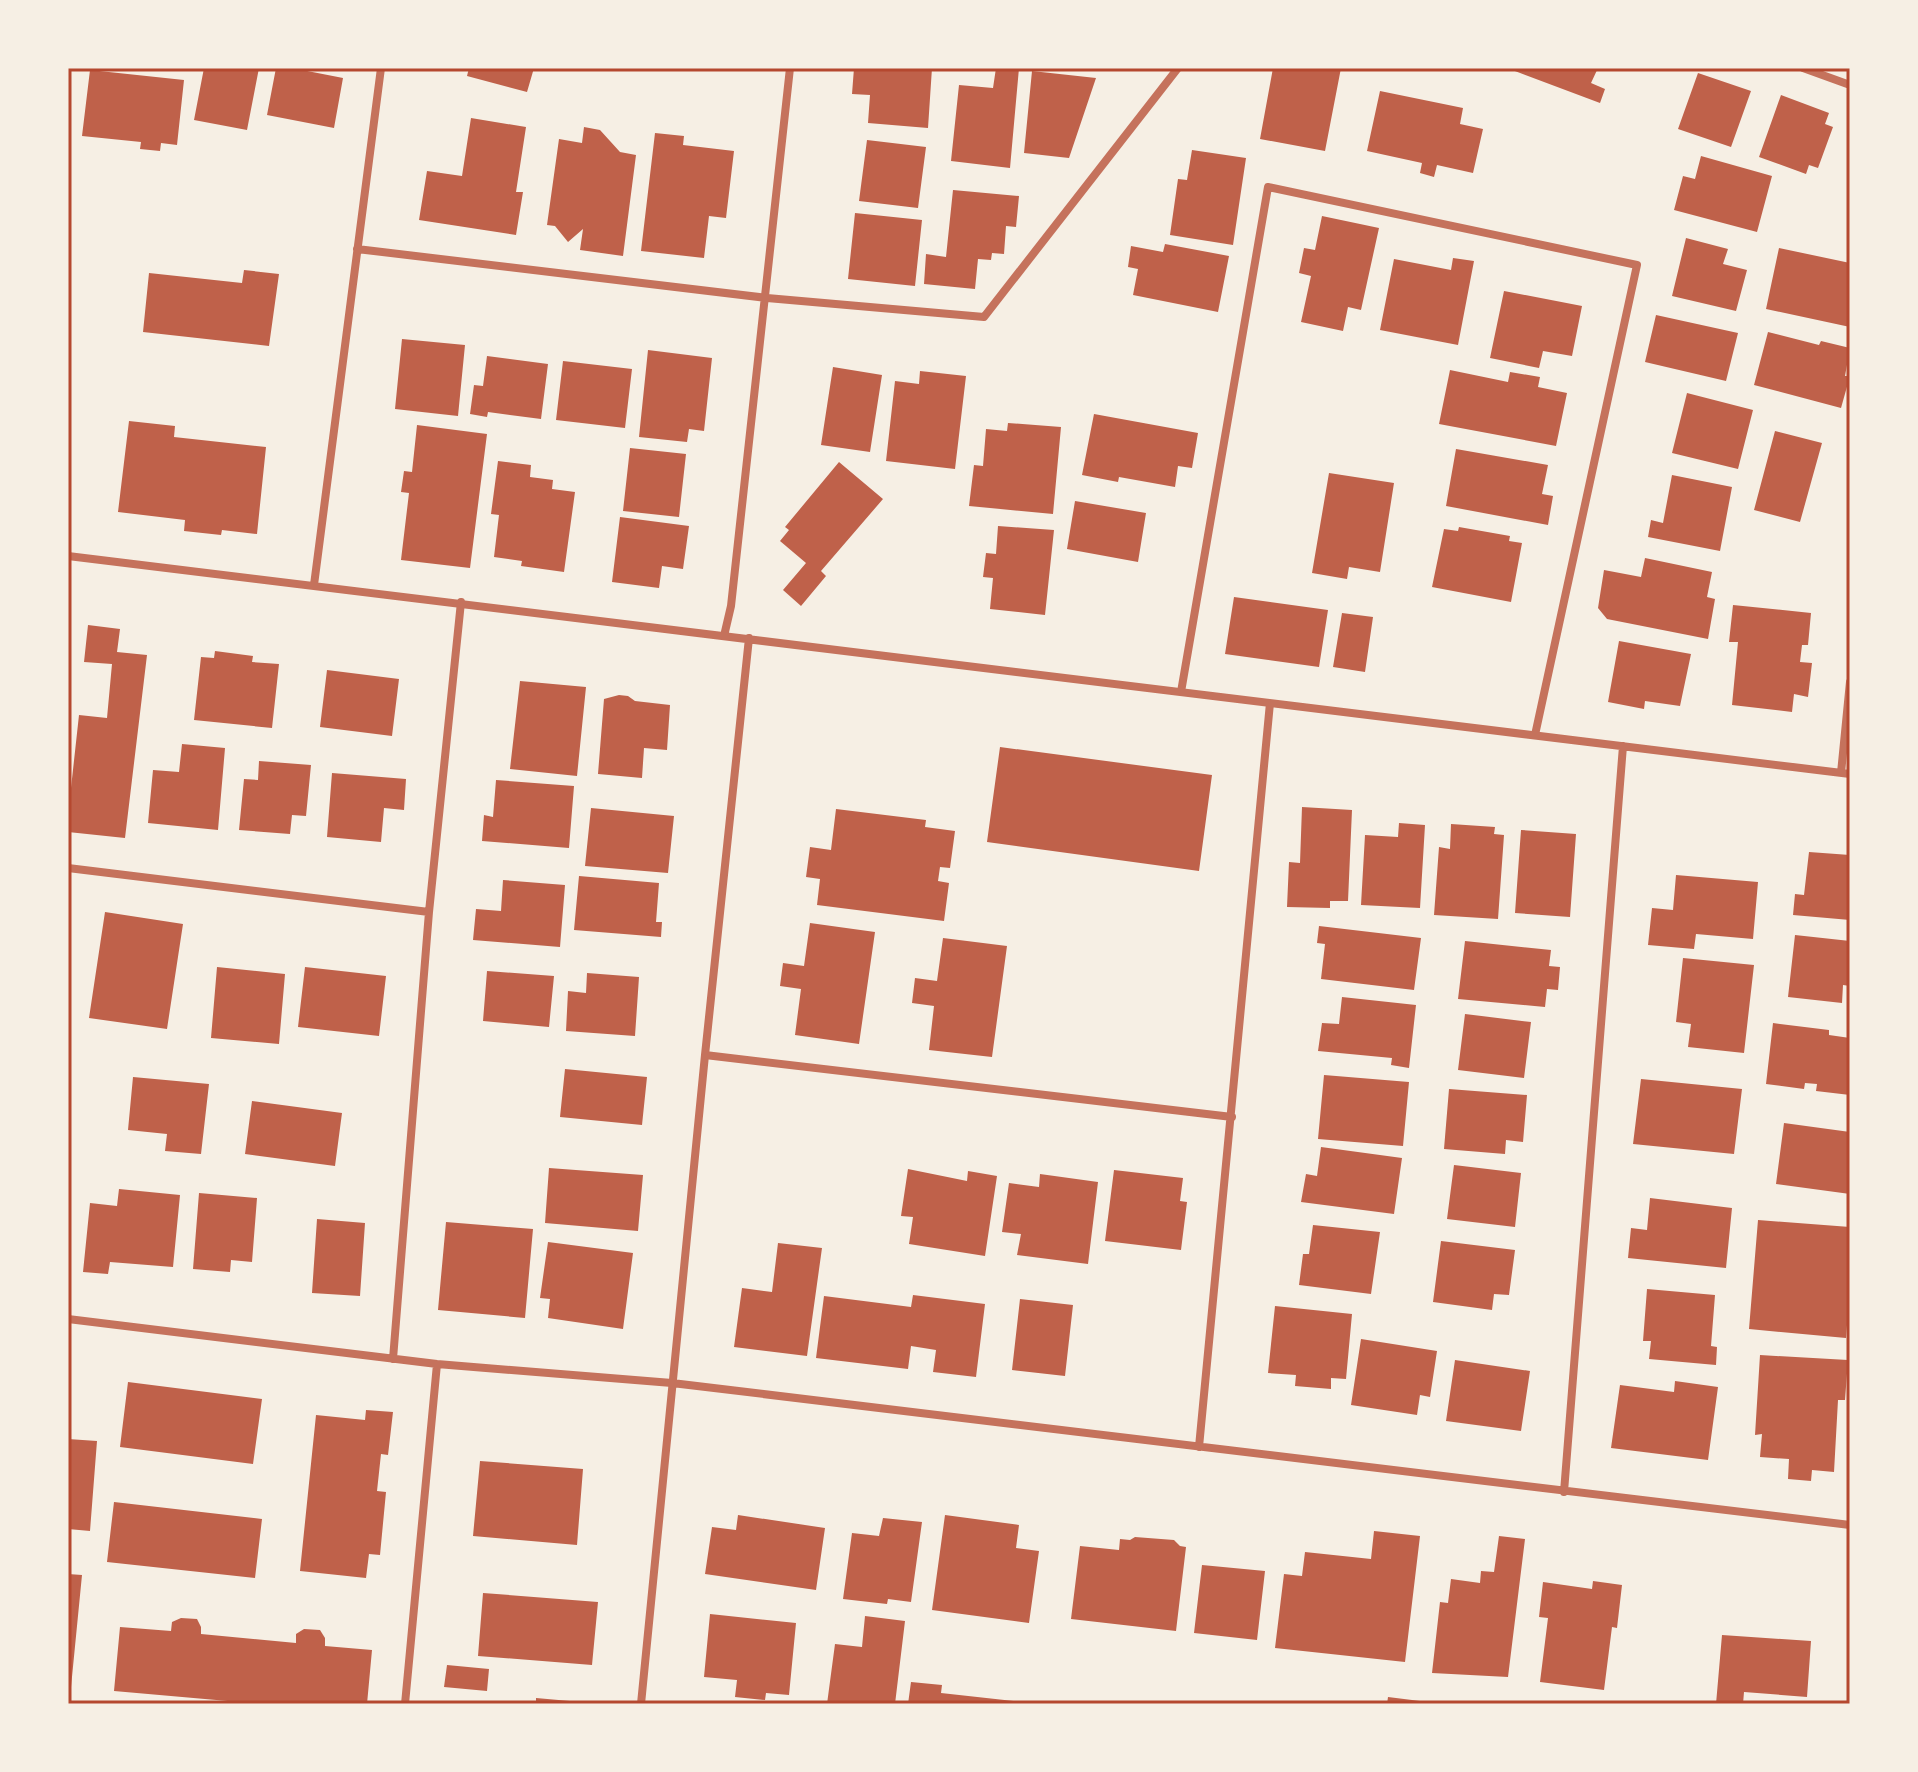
<svg xmlns="http://www.w3.org/2000/svg" width="1918" height="1772" viewBox="0 0 1918 1772" font-family="Overpass,sans-serif">
	<style>
		.building { fill: #bf614a }
		.lines { fill: none; stroke-linecap: round; stroke-linejoin: round }
		.minor { stroke: #c5725c; stroke-width: 8 }
		.neatline { fill: none; stroke: #b5482f; stroke-width: 3 }
	</style>
	<rect width="100%" height="100%" fill="#f6efe4"/>
	<path class="building" d="M204,68H259L247,130L194,120Z
		M276,68H292L343,78L334,128L267,115Z
		M469,68H534L527,92L467,76Z
		M854,68H932L928,128L868,123L870,95L852,94Z
		M996,68H1019L1010,168L951,161L959,85L993,88Z
		M1273,68H1341L1325,151L1260,139Z
		M1507,68H1598L1591,83L1605,89L1600,103Z
		M90,70L184,80L177,145L161,143L160,151L140,149L141,142L82,136Z
		M1032,71L1096,78L1069,158L1024,153Z
		M1698,73L1751,91L1731,147L1678,129Z
		M1380,91L1463,108L1460,124L1483,129L1473,173L1437,165L1434,177L1420,173L1422,163L1367,151Z
		M1781,95L1829,113L1825,124L1833,127L1818,168L1809,165L1806,174L1759,157Z
		M471,118L526,127L516,192H523L516,235L419,220L427,171L462,176Z
		M584,127L600,130L620,152L636,155L623,256L580,250L583,229L568,242L555,226L547,225L559,139L582,143Z
		M655,133L684,136L683,145L734,151L726,218L709,216L704,258L641,251Z
		M867,140L926,147L918,208L859,201Z
		M1192,150L1246,158L1233,245L1170,235L1178,179L1187,180Z
		M1701,156L1772,176L1757,232L1674,210L1683,176L1695,179Z
		M953,190L1019,196L1016,227L1006,226L1004,254L992,253L991,260L978,259L975,289L924,284L926,254L946,257Z
		M855,213L922,220L915,286L848,279Z
		M1322,216L1379,228L1361,310L1348,307L1343,331L1301,322L1311,276L1299,273L1304,248L1315,250Z
		M1686,238L1728,249L1723,264L1747,270L1736,311L1672,296Z
		M1165,244L1229,256L1218,312L1133,295L1138,269L1128,267L1131,246L1163,252Z
		M1779,248L1850,263V327L1766,309Z
		M1453,258L1474,261L1458,345L1380,330L1394,259L1451,270Z
		M244,270L279,274L269,346L143,332L149,273L242,283Z
		M1504,291L1582,306L1572,356L1543,351L1539,368L1490,358Z
		M1656,315L1738,333L1726,381L1645,362Z
		M1768,332L1819,345L1821,341L1850,348L1845,376H1850L1841,408L1754,385Z
		M402,339L465,345L458,416L395,409Z
		M648,350L712,358L704,431L689,429L687,442L639,437Z
		M487,356L548,364L541,419L488,412L487,417L470,414L474,385L483,386Z
		M563,361L632,369L625,428L556,420Z
		M833,367L882,375L870,452L821,445Z
		M1450,370L1508,382L1510,372L1540,377L1538,387L1567,393L1556,446L1439,424Z
		M920,371L966,376L955,469L886,461L895,381L919,384Z
		M1687,393L1753,410L1738,469L1672,453Z
		M1094,414L1198,433L1192,468L1178,466L1175,487L1119,477L1118,482L1082,475Z
		M129,421L175,426L174,437L266,447L257,534L222,530L221,535L184,531L185,520L118,512Z
		M1008,423L1061,427L1053,514L969,506L974,465L983,466L986,429L1007,431Z
		M417,425L487,434L470,568L401,560L409,493L401,492L404,471L412,472Z
		M1775,431L1822,443L1800,522L1754,510Z
		M630,448L686,454L679,517L623,511Z
		M1456,449L1548,465L1542,494L1553,496L1548,525L1446,506Z
		M498,461L531,465L530,477L553,480L552,489L575,492L564,572L521,566L522,561L494,557L499,515L491,514Z
		M839,462L883,499L821,571L826,576L801,606L783,590L806,563L780,541L789,530L785,527Z
		M1329,473L1394,483L1380,572L1349,567L1347,579L1312,573Z
		M1672,475L1732,487L1720,551L1648,537L1651,520L1663,523Z
		M1075,501L1146,513L1138,562L1067,549Z
		M620,517L689,526L683,569L662,566L659,588L612,582Z
		M998,526L1054,530L1045,615L990,609L993,578L983,577L986,553L996,554Z
		M1459,527L1510,536L1509,541L1522,543L1511,602L1432,587L1444,529L1458,531Z
		M1645,558L1712,572L1707,597L1715,599L1708,639L1607,619L1598,608L1604,570L1641,577Z
		M1234,597L1328,610L1319,667L1225,654Z
		M1733,605L1811,613L1808,645H1802L1800,662L1812,663L1808,697L1794,694L1792,712L1732,705L1738,642H1729Z
		M1342,613L1373,617L1365,672L1333,667Z
		M88,625L120,629L117,652L147,655L125,838L68,832V788H71L79,715L107,718L112,664L84,662Z
		M1619,641L1691,654L1680,706L1645,701L1644,709L1608,702Z
		M215,651L253,656L252,662L279,664L272,728L194,720L201,657L214,658Z
		M327,670L399,679L392,736L320,727Z
		M520,681L586,687L577,776L510,769Z
		M619,695L628,696L635,701L670,705L667,750L644,748L642,778L598,774L604,699Z
		M182,744L225,748L218,830L148,823L153,770L179,772Z
		M1000,747L1212,775L1199,871L987,842Z
		M259,761L311,765L306,816L292,815L290,834L239,830L244,779L258,780Z
		M332,773L406,779L404,810L384,808L381,842L327,837Z
		M496,780L574,786L569,848L482,841L484,815L493,817Z
		M1302,807L1352,810L1348,901H1330V908L1287,907L1289,862L1300,863Z
		M591,808L674,816L668,873L585,866Z
		M836,809L926,820L925,827L955,831L950,868L940,867L938,881L949,883L944,921L817,905L820,879L806,877L810,847L831,850Z
		M1399,823L1425,825L1420,908L1361,905L1365,835L1398,837Z
		M1451,824L1495,827L1494,834L1504,835L1498,919L1434,915L1439,847L1450,849Z
		M1521,830L1576,834L1570,917L1515,913Z
		M1809,852L1850,855V920L1793,915L1795,894L1804,895Z
		M1676,875L1758,882L1753,939L1696,934L1694,949L1648,945L1652,908L1673,910Z
		M579,876L659,883L656,922H662L661,937L574,930Z
		M503,880L565,885L560,947L473,940L476,909L501,911Z
		M105,912L183,924L167,1029L89,1018Z
		M810,923L875,932L859,1044L795,1035L801,989L780,986L783,963L804,966Z
		M1319,926L1421,938L1414,990L1321,979L1325,944L1317,943Z
		M1795,935L1850,941V986L1843,985L1842,1003L1788,997Z
		M943,938L1007,946L992,1057L929,1050L934,1006L912,1003L915,978L937,981Z
		M1465,941L1551,950L1549,966L1560,967L1558,990L1547,989L1545,1007L1458,999Z
		M1683,958L1754,965L1744,1053L1688,1047L1691,1024L1676,1022Z
		M217,967L285,974L279,1044L211,1038Z
		M305,967L386,976L379,1036L298,1027Z
		M487,971L554,976L549,1027L483,1021Z
		M587,973L639,977L635,1036L566,1031L568,991L586,993Z
		M1342,997L1416,1005L1409,1068L1391,1065L1392,1058L1318,1051L1322,1023L1339,1024Z
		M1465,1014L1531,1022L1524,1078L1458,1070Z
		M1773,1023L1829,1030V1035L1850,1038V1095L1816,1091L1817,1084L1805,1083L1804,1089L1766,1084Z
		M565,1069L647,1077L642,1125L560,1117Z
		M1324,1075L1409,1082L1403,1146L1318,1139Z
		M133,1077L209,1084L201,1154L165,1151L167,1134L128,1130Z
		M1641,1079L1742,1089L1734,1154L1633,1144Z
		M1449,1089L1527,1095L1523,1142L1506,1140L1505,1154L1444,1149Z
		M252,1101L342,1113L335,1166L245,1154Z
		M1784,1123L1850,1132V1194L1776,1184Z
		M1321,1147L1402,1158L1394,1214L1301,1202L1306,1174L1317,1176Z
		M1454,1165L1521,1173L1515,1227L1447,1219Z
		M549,1168L643,1175L638,1231L545,1223Z
		M908,1169L967,1181L968,1171L997,1176L985,1256L909,1244L913,1217L901,1216Z
		M1114,1170L1183,1178L1180,1201L1187,1202L1181,1250L1105,1241Z
		M1040,1174L1098,1182L1088,1264L1017,1255L1021,1234L1002,1232L1009,1183L1039,1187Z
		M119,1189L180,1195L173,1267L110,1262L108,1274L83,1272L90,1203L117,1206Z
		M199,1193L257,1198L252,1262L231,1260L230,1272L193,1269Z
		M1650,1198L1732,1208L1726,1268L1628,1258L1631,1228L1647,1230Z
		M317,1219L365,1223L360,1296L312,1293Z
		M1758,1220L1850,1227V1286L1846,1338L1749,1329Z
		M446,1222L533,1229L525,1318L438,1310Z
		M1313,1225L1380,1232L1371,1294L1299,1285L1303,1254H1309Z
		M1441,1241L1515,1250L1509,1295L1494,1294L1492,1310L1433,1302Z
		M548,1242L633,1253L623,1329L548,1318L550,1299L540,1298Z
		M778,1243L822,1248L807,1356L734,1347L742,1288L772,1292Z
		M1647,1289L1715,1295L1711,1346L1717,1347L1716,1365L1649,1359L1651,1341H1643Z
		M913,1295L985,1304L976,1377L933,1372L936,1350L911,1346L908,1369L816,1358L824,1296L911,1307Z
		M1020,1299L1073,1305L1065,1376L1012,1370Z
		M1275,1306L1352,1314L1346,1379L1331,1378V1389L1295,1386L1296,1375L1268,1373Z
		M1361,1339L1437,1351L1430,1397L1420,1395L1417,1415L1351,1405Z
		M1760,1355L1848,1360L1845,1400H1838L1834,1472L1812,1470L1811,1481L1788,1479L1789,1459L1760,1457L1762,1434L1755,1435Z
		M1455,1360L1530,1371L1521,1431L1446,1421Z
		M1675,1381L1718,1387L1708,1460L1611,1448L1620,1385L1674,1392Z
		M128,1382L262,1399L253,1464L120,1447Z
		M366,1410L393,1412L388,1455L381,1454L377,1491L386,1492L380,1555L369,1554L366,1578L300,1571L316,1415L365,1420Z
		M68,1439L97,1441L90,1531L68,1529Z
		M480,1461L583,1469L577,1545L473,1536Z
		M114,1502L262,1519L255,1578L107,1562Z
		M738,1515L825,1528L816,1590L705,1574L712,1527L736,1530Z
		M945,1515L1019,1525L1016,1548L1039,1551L1029,1623L932,1610Z
		M883,1518L922,1522L911,1602L888,1599L887,1604L843,1599L852,1533L879,1536Z
		M1374,1531L1420,1536L1405,1662L1275,1648L1284,1574L1302,1576L1305,1552L1371,1559Z
		M1499,1536L1525,1539L1508,1677L1432,1673L1440,1602L1448,1603L1451,1579L1480,1583L1481,1571L1494,1572Z
		M1135,1537L1174,1540L1180,1546L1186,1547L1176,1631L1071,1619L1080,1546L1119,1550L1120,1539L1130,1540Z
		M1202,1565L1265,1571L1257,1640L1194,1633Z
		M68,1574L82,1575L71,1687H68Z
		M1593,1581L1622,1585L1617,1628L1612,1627L1604,1690L1540,1682L1548,1618L1539,1617L1543,1582L1592,1589Z
		M483,1593L598,1602L592,1665L478,1656Z
		M710,1614L796,1623L789,1695L766,1693L765,1700L735,1697L737,1680L704,1677Z
		M865,1616L905,1621L895,1704H827L835,1644L862,1647Z
		M181,1618L197,1619L201,1627V1634L296,1643V1634L304,1629L320,1630L325,1638V1646L372,1650L367,1704H262L114,1691L120,1627L171,1631L172,1622Z
		M1722,1635L1811,1641L1807,1697L1744,1692L1743,1704H1716Z
		M447,1665L489,1669L487,1691L444,1687Z
		M911,1682L942,1685L941,1693L1023,1702V1704H908Z
		M1388,1697L1428,1702L1427,1704H1387Z
		M536,1698L581,1702V1704H536Z"/>
	<g class="lines">
		<path class="minor" d="M1803,68L1850,85
			M357,249L767,298L984,317L1178,68
			M68,556L1850,774
			M314,585L381,68
			M724,636L731,606L790,68
			M1181,692L1268,187L1637,265L1535,735
			M1841,773L1850,682
			M68,868L429,912
			M705,1055L1232,1117
			M68,1319L437,1364L672,1383L1850,1525
			M393,1359L429,912L461,602
			M1199,1447L1270,703
			M1564,1492L1623,746
			M405,1704L437,1364
			M641,1704L705,1055L749,638"/>
	</g>
	<rect width="1918" height="1772" fill="none" stroke="#f6efe4" stroke-width="140"/>
	<rect x="70" y="70" width="1778" height="1632" class="neatline"/>
</svg>
